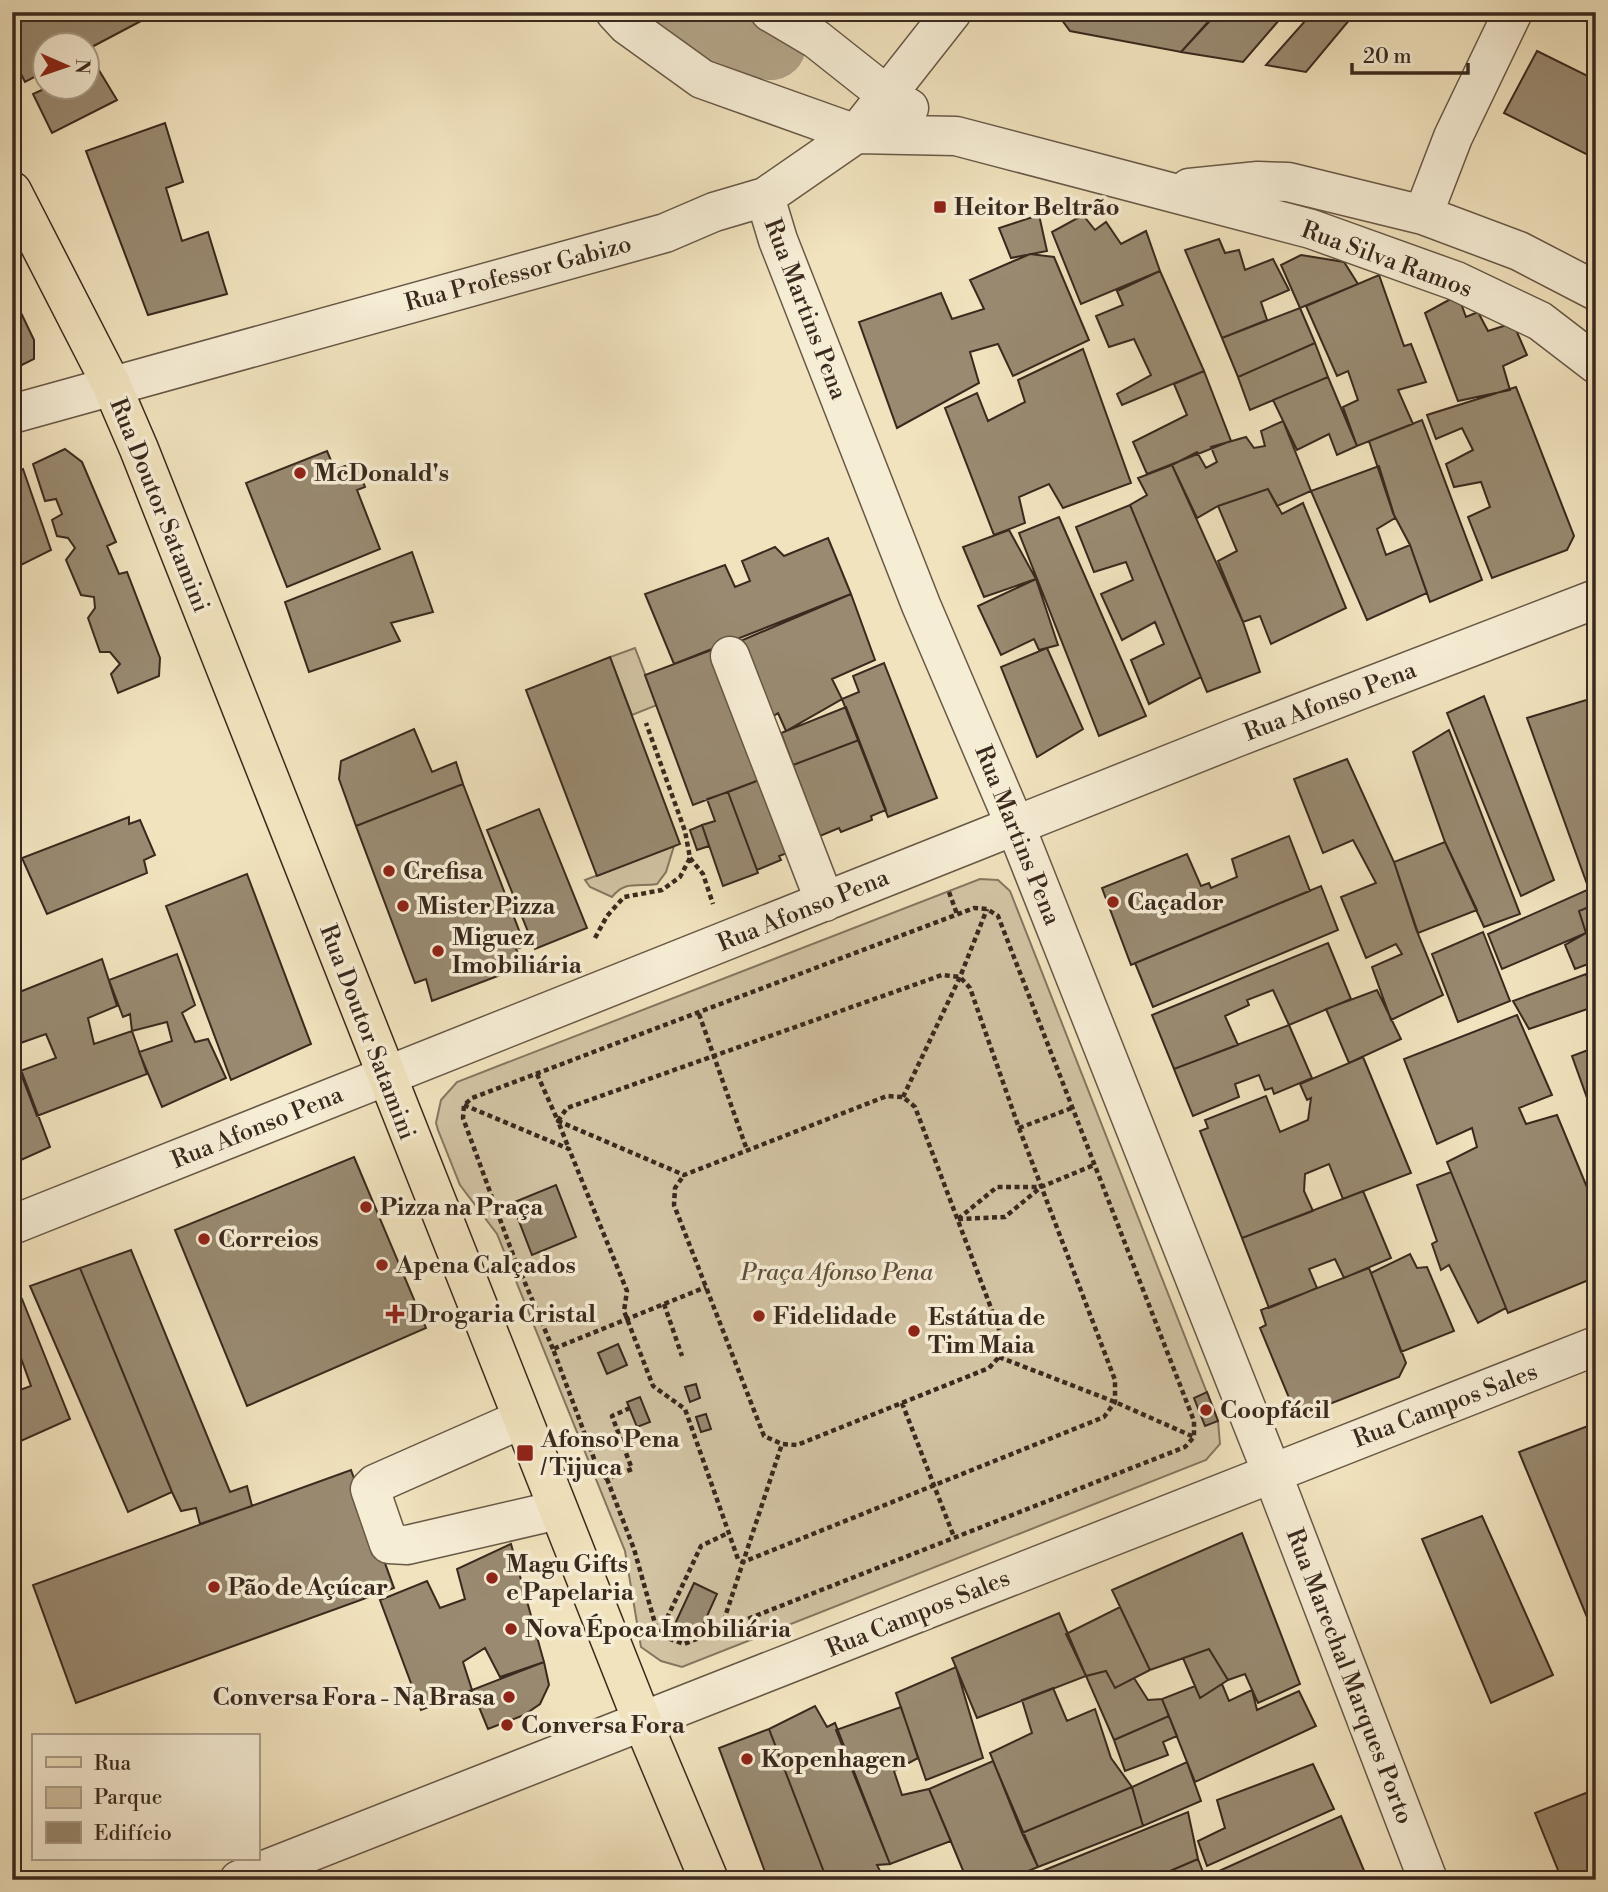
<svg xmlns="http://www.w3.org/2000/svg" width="1608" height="1892" viewBox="0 0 1608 1892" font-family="'Libre Bodoni',serif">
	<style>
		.green { fill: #d2c3a3; stroke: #867660; stroke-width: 2 }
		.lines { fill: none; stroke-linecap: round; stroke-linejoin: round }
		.river { stroke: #b3a488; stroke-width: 70 }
		.building { fill: #998a71; stroke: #3a291e; stroke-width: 2 }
		.minor-casing { stroke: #685846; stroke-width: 41 }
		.major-casing { stroke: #3a291e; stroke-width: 41 }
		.path { stroke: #3a291e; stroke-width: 4.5; stroke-dasharray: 5 3.5; stroke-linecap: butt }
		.minor { stroke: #f6edd5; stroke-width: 38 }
		.major { stroke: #f1e3be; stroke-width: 38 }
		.poi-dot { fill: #8f2418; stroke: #f6edd5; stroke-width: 2.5 }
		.labels { text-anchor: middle; stroke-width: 7; stroke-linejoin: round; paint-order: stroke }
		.poi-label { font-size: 24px; font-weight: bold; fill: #3a291e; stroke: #f6edd5; text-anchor: start }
		.street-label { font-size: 24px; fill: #3a291e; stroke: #f6edd5 }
		.park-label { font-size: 24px; font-style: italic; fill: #60503f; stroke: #f6edd5 }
	</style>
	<rect width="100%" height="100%" fill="#f1e3be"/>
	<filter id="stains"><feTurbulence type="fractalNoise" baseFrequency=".00286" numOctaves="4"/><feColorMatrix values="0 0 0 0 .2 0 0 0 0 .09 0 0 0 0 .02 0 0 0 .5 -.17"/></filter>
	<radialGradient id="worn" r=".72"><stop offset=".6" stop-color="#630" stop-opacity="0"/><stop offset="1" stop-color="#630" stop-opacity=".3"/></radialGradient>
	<path class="green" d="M635,648L657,705L632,715L610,657Z
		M674,846L666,872L657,884C638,887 625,880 612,897L590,887L585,880Z
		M980,879L998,880L1010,891L1218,1421L1220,1444L1206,1460L682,1667L661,1661L641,1647L625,1551L497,1234L460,1185L438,1130L436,1123L441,1100L457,1082Z"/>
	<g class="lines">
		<path class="river" d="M681,12L700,29L771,45"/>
	</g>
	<path class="building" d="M36,12H158L88,49V46H46V71L25,82L12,56V24Z
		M1056,12H1217L1181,52L1070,31Z
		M1218,12H1286L1243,62L1181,52Z
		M1313,12H1356L1306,72L1266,65Z
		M1537,51L1596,80V159L1504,113Z
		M94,62L117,100L52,133L33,94L46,88H88V66Z
		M165,123L183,182L166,188L182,241L208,232L227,294L148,315L86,151Z
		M1039,215L1047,251L1011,258L999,228Z
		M1083,215L1095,230L1106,222L1121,244L1146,231L1160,271L1081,304L1052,232Z
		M1219,239L1225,253L1239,250L1245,270L1273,259L1289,290L1261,302L1267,320L1222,338L1185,250Z
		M1030,254L1054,257L1089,340L1013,376L998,344L970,352L979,383L897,428L859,322L941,293L952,319L984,309L970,280Z
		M1301,255L1344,262L1358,284L1300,308L1281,265Z
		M1160,271L1204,371L1122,405L1117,394L1151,375L1134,339L1109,347L1096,316L1123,305L1117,291Z
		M1379,275L1404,346L1411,344L1426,382L1398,390L1413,424L1357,446L1343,407L1358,400L1348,371L1337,376L1306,306Z
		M12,294L34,340V359L12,370Z
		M1458,295L1466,317L1478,312L1488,331L1513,323L1527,355L1503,366L1510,390L1458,401L1425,313Z
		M1300,308L1315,343L1238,377L1222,338Z
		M1315,343L1328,377L1250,410L1238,377Z
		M1083,349L1131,483L1063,508L1049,484L1019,497L1025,523L994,535L945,408L977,393L988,421L1025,402L1018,380Z
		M1204,371L1231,441L1147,474L1133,442L1187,415L1174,384Z
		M1328,377L1357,446L1337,455L1329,434L1297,450L1273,400Z
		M1516,387L1574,536L1567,550L1492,578L1468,517L1490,507L1481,482L1454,487L1446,464L1473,450L1462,428L1436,439L1427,415Z
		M1422,420L1482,580L1430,602L1410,545L1393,513L1369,441Z
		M1283,421L1311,491L1277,506L1268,489L1218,506L1197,518L1172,465L1197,452L1206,468L1217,462L1211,447L1246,437L1254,448L1265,446L1261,431Z
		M65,449L82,462L116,542L107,546L119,574L127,572L160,658L159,676L118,693L111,674L120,664L110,652H100L88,618L95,608L94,597L81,595L66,560L75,548L68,538L57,536L52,520L62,514L56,499L45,501L33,464Z
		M327,451L335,470L355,462L365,487L357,490L380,549L287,587L246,483Z
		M1172,465L1243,622L1260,672L1207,692L1130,505L1147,495L1138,478Z
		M1379,466L1395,518L1377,529L1386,555L1410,545L1427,593L1367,620L1311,491Z
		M23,469L51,550L15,568L12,561V474Z
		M1268,489L1282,514L1303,503L1346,608L1271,644L1260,616L1243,622L1218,561L1237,551L1218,506Z
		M1130,505L1201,677L1149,704L1131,660L1164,644L1155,622L1122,640L1101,594L1133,580L1126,562L1094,572L1076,527Z
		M1059,517L1146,716L1099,736L1019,533Z
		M1009,530L1036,579L984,597L963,547Z
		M828,538L851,594L674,664L645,594L725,565L735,587L750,581L742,561L775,547L784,556Z
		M412,552L433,612L391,623L400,641L309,672L285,602Z
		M1036,579L1058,645L1039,650L1034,639L1001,655L978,606Z
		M851,594L875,660L832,679L842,699L786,731L778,713L771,718L738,642Z
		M1047,648L1083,729L1037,757L1001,667Z
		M714,649L762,779L693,805L645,675Z
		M610,657L680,844L597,876L526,690Z
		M884,663L937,798L888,817L842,699L859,692L853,676Z
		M1484,696L1554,880L1521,896L1447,713Z
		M1596,697V880L1587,884L1527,718Z
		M846,707L859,740L793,765L781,733Z
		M414,729L432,772L456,762L463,784L356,826L339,779L341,761Z
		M1449,730L1520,914L1484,927L1445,842L1413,752Z
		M859,740L886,810L871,816L872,820L841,832L839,828L820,836L793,765Z
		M1347,759L1394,862L1416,929L1443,995L1391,1020L1372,967L1402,954L1396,944L1366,958L1341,897L1376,883L1353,840L1323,853L1294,779Z
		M762,779L790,852L779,856L781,860L757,870L728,792Z
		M463,784L525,946L516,949L524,966L432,1001L426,979L415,983L356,826Z
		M728,792L758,873L723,886L702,825L715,821L707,799Z
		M539,809L587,928L535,949L487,830Z
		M129,817V824L140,820L155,855L144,860L147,873L47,914L22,858Z
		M702,825L709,846L697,850L690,830Z
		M1289,836L1310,891L1131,965L1102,888L1187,854L1201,886L1209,883L1211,888L1237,877L1232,859Z
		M1445,842L1477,910L1418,933L1394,862Z
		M247,874L311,1044L231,1080L166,906Z
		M1321,886L1338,930L1153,1007L1135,963Z
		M1596,886V904L1579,911L1586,933L1502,969L1488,934Z
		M1596,904V961L1575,969L1565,945L1586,933L1579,911Z
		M1483,932L1510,1001L1458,1022L1432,954Z
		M1328,943L1351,999L1289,1025L1273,990L1247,1000L1249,1005L1225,1016L1238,1045L1174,1069L1152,1015Z
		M177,954L195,1005L182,1013L195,1042L208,1039L226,1078L162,1107L139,1052L172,1041L167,1022L132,1031L130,1014L123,1017L109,980Z
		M102,959L117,1006L88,1018L94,1044L132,1031L147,1074L37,1116L20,1071L56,1058L46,1034L12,1046V995Z
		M1586,974L1596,1006L1529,1029L1513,1001Z
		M1377,990L1401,1039L1349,1063L1326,1009Z
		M1517,1015L1552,1095L1519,1108L1526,1124L1557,1115L1596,1209V1277L1508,1313L1447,1162L1477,1147L1472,1128L1437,1144L1404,1059Z
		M1289,1025L1312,1078L1274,1094L1272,1088L1265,1090L1259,1075L1235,1084L1239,1097L1193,1116L1174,1069Z
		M12,1046L50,1147L12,1164Z
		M1596,1047V1123L1572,1056Z
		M1363,1057L1411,1173L1343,1199L1329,1164L1305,1174L1304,1191L1313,1211L1242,1238L1200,1131L1208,1128L1205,1120L1266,1096L1280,1132L1308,1120L1311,1098L1307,1100L1300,1084Z
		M354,1157L426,1328L247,1406L175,1230Z
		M1451,1172L1506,1308L1478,1323L1449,1265L1441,1270L1432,1244L1437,1241L1417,1185Z
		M556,1185L576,1237L532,1255L512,1203Z
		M1363,1191L1391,1258L1344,1278L1335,1259L1309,1269L1317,1288L1269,1308L1242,1238Z
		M131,1250L230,1492L247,1486L252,1506L200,1524L196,1508L181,1511L172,1492L80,1268Z
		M1410,1254L1417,1268L1427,1267L1454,1331L1401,1352L1371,1273Z
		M80,1268L172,1492L128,1512L30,1286Z
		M1369,1268L1406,1363L1399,1377L1309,1412L1292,1405L1260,1328L1266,1325L1261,1310Z
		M22,1299L70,1419L14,1444L12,1393L31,1386L18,1350L12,1353V1302Z
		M618,1344L627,1365L607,1374L598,1353Z
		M696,1384L700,1398L690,1402L685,1387Z
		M1207,1392L1218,1421L1205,1426L1194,1398Z
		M640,1397L650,1422L637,1427L627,1402Z
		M706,1414L711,1429L701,1432L696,1417Z
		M1596,1423V1639L1519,1452Z
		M351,1470L394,1588L76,1703L33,1585Z
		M1482,1516L1553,1675L1491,1703L1422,1539Z
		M1242,1533L1300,1684L1258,1703L1245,1674L1228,1680L1209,1649L1150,1670L1112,1590Z
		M511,1544L544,1662L500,1677L485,1648L463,1662L472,1690L421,1710L380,1600L427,1581L440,1608L465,1599L457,1569Z
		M694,1583L717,1594L698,1636L674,1626Z
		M1120,1607L1150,1670L1115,1688L1106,1671L1086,1676L1066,1634Z
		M1059,1613L1086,1676L977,1718L952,1658Z
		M1209,1649L1228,1680L1200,1698L1183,1658Z
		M544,1662L549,1685L540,1704L524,1715L488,1729L472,1690Z
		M956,1667L983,1758L926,1780L896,1693Z
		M1106,1671L1115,1688L1134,1678L1148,1700L1162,1699L1169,1716L1114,1740L1086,1676Z
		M1222,1684L1229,1701L1252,1690L1257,1710L1299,1691L1316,1726L1195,1782L1162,1699L1195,1686L1200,1698Z
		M1053,1688L1067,1721L1095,1709L1111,1758L1132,1787L1022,1833L990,1753L1032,1733L1022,1700Z
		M815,1706L827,1727L835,1723L890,1864L877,1865L883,1877L879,1880H827L769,1729Z
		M901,1707L918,1758L894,1771L902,1795L929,1789L951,1841L890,1864L836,1730Z
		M1169,1716L1177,1736L1163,1742L1168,1755L1125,1771L1114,1740Z
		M769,1729L827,1880H768L719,1748Z
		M993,1761L1038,1867L1006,1880H967L929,1789Z
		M1187,1762L1201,1801L1143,1826L1132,1787Z
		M1313,1764L1334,1809L1207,1866L1198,1841L1225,1828L1217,1800Z
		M1132,1787L1143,1826L1038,1867L1022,1833Z
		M1596,1789V1880H1562L1535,1813Z
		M1188,1812L1198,1859L1149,1880H1020Z
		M1341,1816L1368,1880H1212L1210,1875Z
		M1198,1859L1206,1880H1149Z"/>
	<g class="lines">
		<g class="minor-casing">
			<path id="minor" d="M615,12L627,25L702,79L856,134L956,136L1311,229L1456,281L1540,321L1596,364
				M770,12L816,39L888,96L909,108
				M1189,188L1258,181L1288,182L1423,215L1519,251L1596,291
				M765,197L778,240L921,605L1015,825L1272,1473L1428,1880
				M1423,215L1453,137L1513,12
				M12,414L665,233L714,212L765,197L856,134L952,12
				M730,656L825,902
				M12,1225L1235,738L1596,599
				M522,1419L375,1484L370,1489L389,1544L407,1545L558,1510
				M239,1880L1596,1346"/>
		</g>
		<g class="major-casing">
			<path id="major" d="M12,191L111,384L139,449L643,1723L709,1880"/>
		</g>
		<path class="path" d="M690,858L703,874L713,904
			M949,892L957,914
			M595,938L607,916L624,897L662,890L680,877L690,858L685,831L646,723
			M699,1014L747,1150
			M537,1074L558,1121L684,1175L887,1096L903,1097L915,1107L1002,1337L999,1357L989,1368L797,1445L782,1444L764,1436L674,1205L675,1188L684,1175
			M903,1097L960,977L987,909
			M464,1105L569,1149L627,1291L624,1311L653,1386L685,1409L738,1559L743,1562L1104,1417L1115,1402V1380L1019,1128L970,988L960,977L942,975L567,1108L558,1121L569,1149
			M1019,1128L1072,1108
			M958,1219L1005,1217L1041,1187L1094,1165
			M958,1219L997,1187H1039
			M664,1304L682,1356
			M553,1349L512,1252L463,1118L464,1105L472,1098L974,908L987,909L998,916L1194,1421V1437L1185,1447L684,1644L659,1635L701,1546L728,1533
			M999,1357L1115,1402L1194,1437
			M902,1403L954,1537
			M630,1408L612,1416L632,1469L607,1479L599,1472L553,1349L706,1287
			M607,1479L634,1549L658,1634
			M721,1629L782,1444"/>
		<use href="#minor" class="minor"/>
		<use href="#major" class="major"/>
	</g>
	<g class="poi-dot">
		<rect x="933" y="200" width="14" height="14" rx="3.5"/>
		<circle cx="300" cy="473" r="7"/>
		<circle cx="389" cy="871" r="7"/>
		<circle cx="1113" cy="902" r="7"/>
		<circle cx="403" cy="906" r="7"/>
		<circle cx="438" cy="951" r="7"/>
		<circle cx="366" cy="1207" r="7"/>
		<circle cx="204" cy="1239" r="7"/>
		<circle cx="382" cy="1265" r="7"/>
		<path d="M391.5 1303.5h7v7h7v7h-7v7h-7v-7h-7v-7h7z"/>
		<circle cx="759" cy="1316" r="7"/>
		<circle cx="914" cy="1331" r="7"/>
		<circle cx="1206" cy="1410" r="7"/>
		<rect x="516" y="1444" width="18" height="18" rx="3.5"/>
		<circle cx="492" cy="1578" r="7"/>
		<circle cx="214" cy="1587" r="7"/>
		<circle cx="511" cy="1629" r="7"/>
		<circle cx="509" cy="1697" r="7"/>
		<circle cx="507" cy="1725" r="7"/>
		<circle cx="747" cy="1759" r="7"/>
	</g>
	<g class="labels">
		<g class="poi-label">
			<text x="954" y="215">Heitor Beltrão</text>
			<text x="314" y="481">McDonald's</text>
			<text x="403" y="879">Crefisa</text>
			<text x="1127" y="910">Caçador</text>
			<text x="417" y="914">Mister Pizza</text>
			<text x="452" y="945">Miguez<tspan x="452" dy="28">Imobiliária</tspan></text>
			<text x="380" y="1215">Pizza na Praça</text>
			<text x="218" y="1247">Correios</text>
			<text x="396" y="1273">Apena Calçados</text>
			<text x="409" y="1322">Drogaria Cristal</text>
			<text x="773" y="1324">Fidelidade</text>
			<text x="928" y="1325">Estátua de<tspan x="928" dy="28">Tim Maia</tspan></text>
			<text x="1220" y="1418">Coopfácil</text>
			<text x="541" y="1447">Afonso Pena<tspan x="541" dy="28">/ Tijuca</tspan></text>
			<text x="506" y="1572">Magu Gifts<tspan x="506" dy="28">e Papelaria</tspan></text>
			<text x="228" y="1595">Pão de Açúcar</text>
			<text x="525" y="1637">Nova Época Imobiliária</text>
			<text x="495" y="1705" text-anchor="end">Conversa Fora - Na Brasa</text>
			<text x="521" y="1733">Conversa Fora</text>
			<text x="761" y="1767">Kopenhagen</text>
		</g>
		<g class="street-label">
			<text transform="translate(1387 259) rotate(20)" y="8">Rua Silva Ramos</text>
			<text transform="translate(518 273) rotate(-15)" y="8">Rua Professor Gabizo</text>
			<text transform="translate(806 309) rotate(69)" y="8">Rua Martins Pena</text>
			<text transform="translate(160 505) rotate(68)" y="8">Rua Doutor Satamini</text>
			<text transform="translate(1330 701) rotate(-21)" y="8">Rua Afonso Pena</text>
			<text transform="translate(1018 835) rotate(68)" y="8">Rua Martins Pena</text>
			<text transform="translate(803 910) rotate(-22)" y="8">Rua Afonso Pena</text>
			<text transform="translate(368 1032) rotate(69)" y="8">Rua Doutor Satamini</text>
			<text transform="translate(257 1127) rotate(-22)" y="8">Rua Afonso Pena</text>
			<text transform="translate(1445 1405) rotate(-21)" y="8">Rua Campos Sales</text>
			<text transform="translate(918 1613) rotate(-22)" y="8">Rua Campos Sales</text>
			<text transform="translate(1350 1676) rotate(69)" y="8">Rua Marechal Marques Porto</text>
		</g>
		<g class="park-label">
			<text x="837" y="1280">Praça Afonso Pena</text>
		</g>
	</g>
	<rect width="1608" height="1892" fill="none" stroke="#f1e3be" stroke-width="42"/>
	<rect x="14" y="14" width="1580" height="1864" fill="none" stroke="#3a291e" stroke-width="3.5"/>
	<rect x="21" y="21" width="1566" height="1850" fill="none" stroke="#3a291e" stroke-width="2"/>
	<rect x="32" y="1734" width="228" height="126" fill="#f6edd5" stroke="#ab9f8c" stroke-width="2"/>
	<rect x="46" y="1757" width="35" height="10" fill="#f1e3be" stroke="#ab9f8c" stroke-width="2"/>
	<text x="94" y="1770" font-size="21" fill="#3a291e">Rua</text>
	<rect x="46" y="1787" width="35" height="21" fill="#d2c3a3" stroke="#ab9f8c" stroke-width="2"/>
	<text x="94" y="1804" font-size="21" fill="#3a291e">Parque</text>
	<rect x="46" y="1822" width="35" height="21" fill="#998a71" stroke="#ab9f8c" stroke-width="2"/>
	<text x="94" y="1840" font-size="21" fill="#3a291e">Edifício</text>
	<g transform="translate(66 66) rotate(92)"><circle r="33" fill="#f6edd5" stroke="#ab9f8c" stroke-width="2"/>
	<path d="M0-5L12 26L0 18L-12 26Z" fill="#8f2418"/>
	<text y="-10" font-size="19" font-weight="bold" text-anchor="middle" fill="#3a291e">N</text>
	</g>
	<path d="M1352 63v10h116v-10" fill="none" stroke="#3a291e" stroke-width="3.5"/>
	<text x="1363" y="63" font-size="21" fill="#3a291e" stroke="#f6edd5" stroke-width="5" paint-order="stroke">20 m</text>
	<rect width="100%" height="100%" filter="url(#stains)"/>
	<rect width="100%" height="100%" fill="url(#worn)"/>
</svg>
